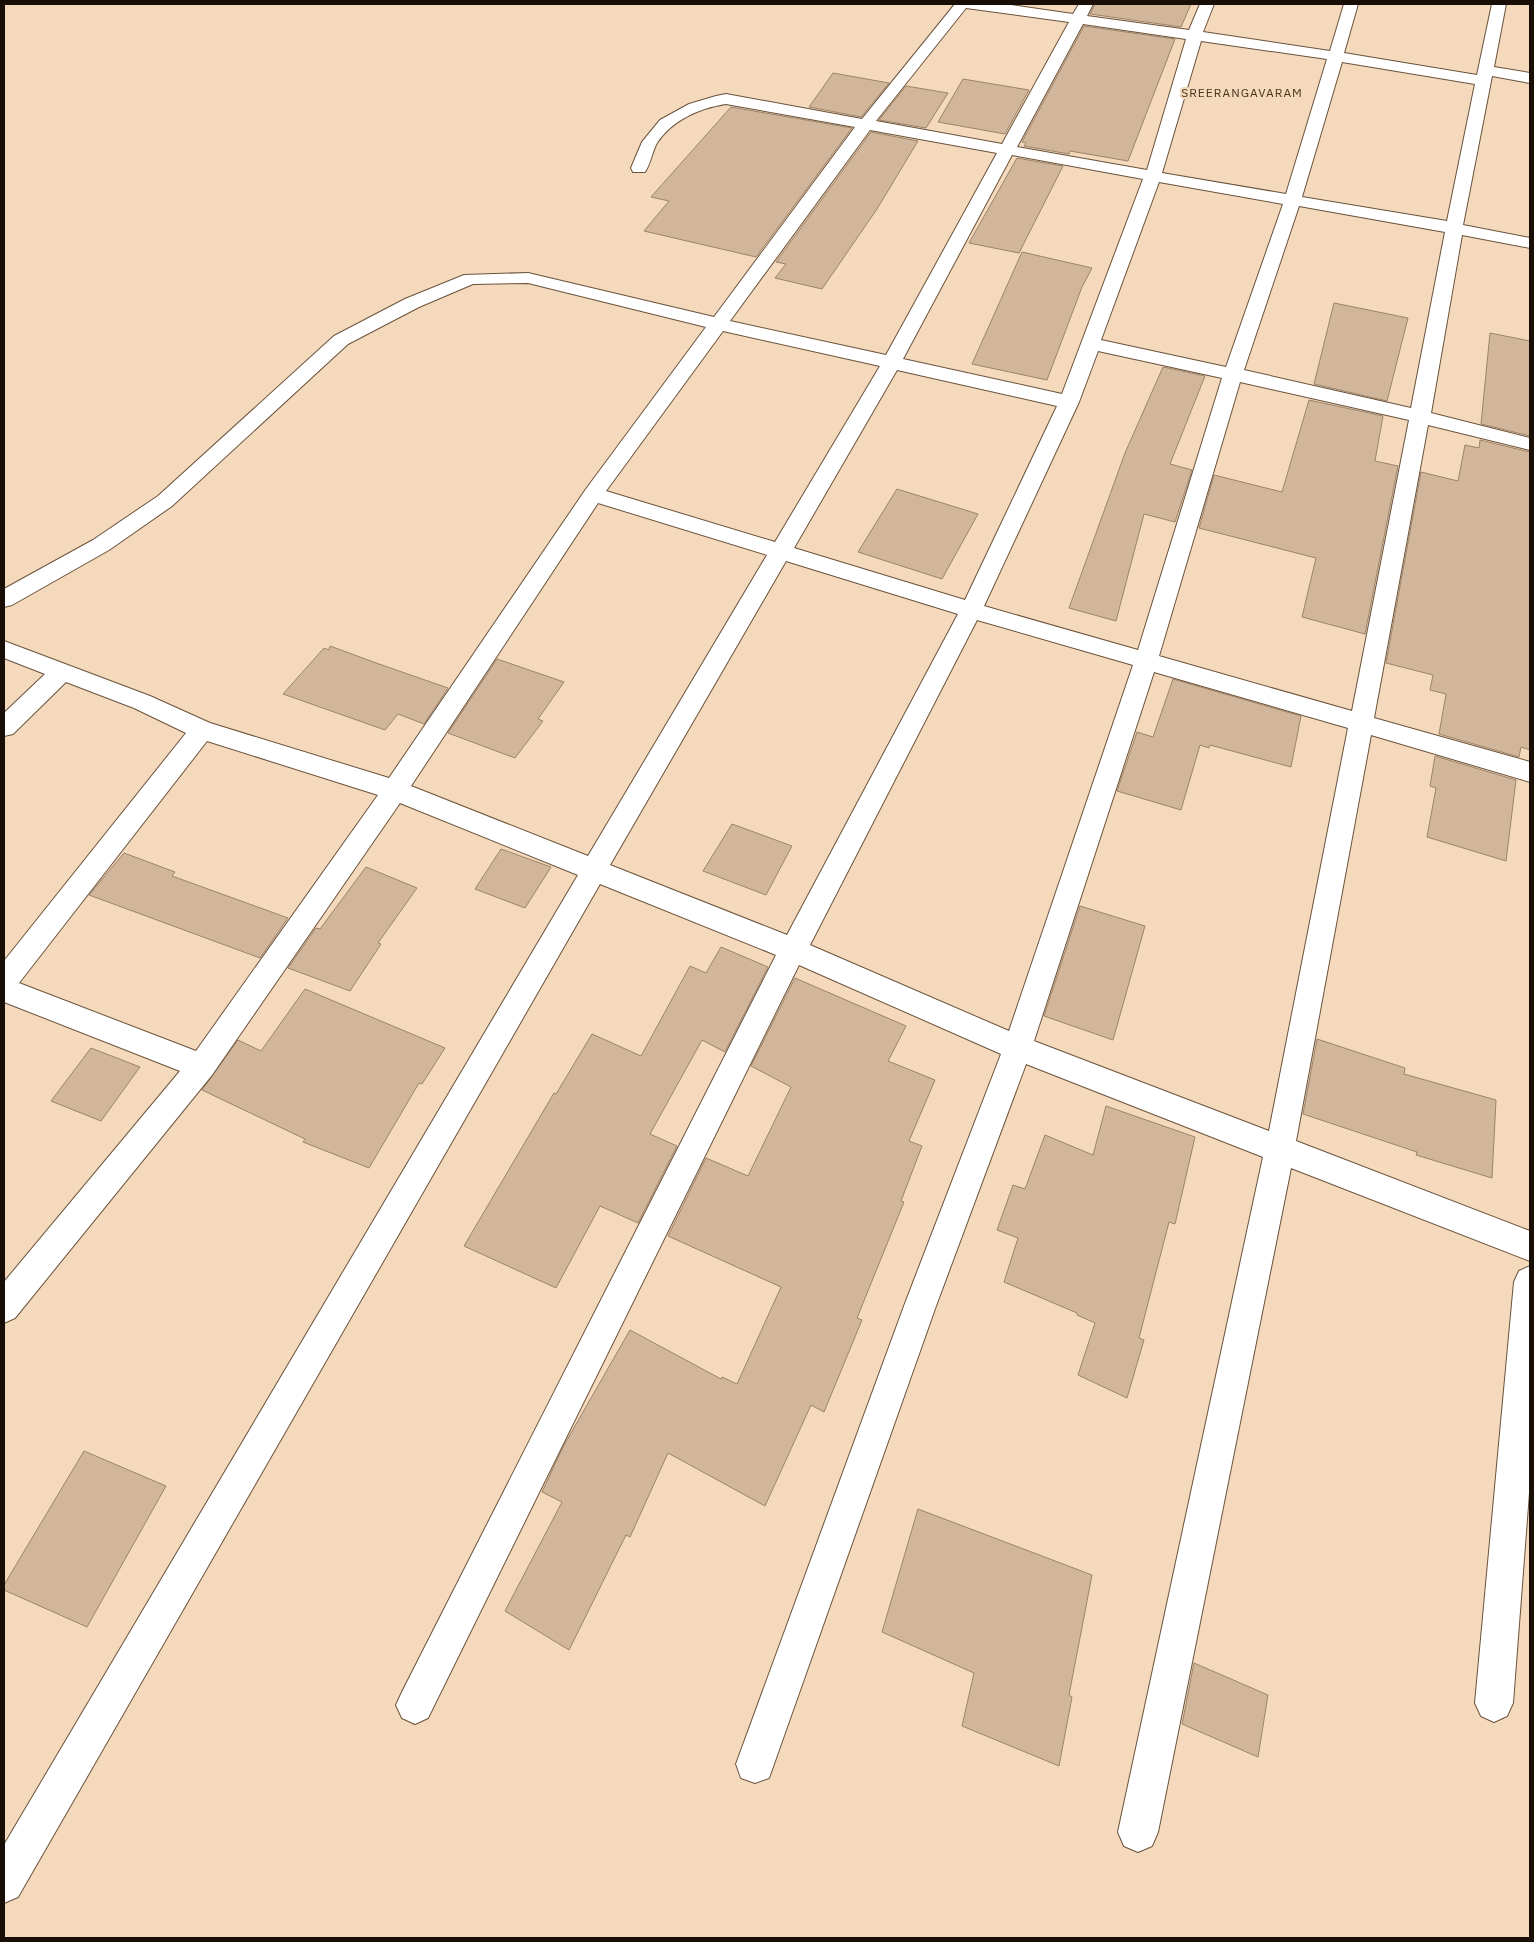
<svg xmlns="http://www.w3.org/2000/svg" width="1534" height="1942" viewBox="0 0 1534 1942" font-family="'IBM Plex Sans',sans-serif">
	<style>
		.building { fill: #d2b69c; stroke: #9c8369 }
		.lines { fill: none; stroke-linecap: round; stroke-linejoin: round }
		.minor-casing { stroke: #6a523a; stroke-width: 2 }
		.minor { fill: #fff; fill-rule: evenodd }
		.labels { text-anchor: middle; stroke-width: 4.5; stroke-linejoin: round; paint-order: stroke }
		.far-quarter-label { font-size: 12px; letter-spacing: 1px; fill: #4b351e; stroke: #f5d9bd }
	</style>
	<rect width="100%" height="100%" fill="#f5d9bd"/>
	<path class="building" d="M1095,4H1191L1181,27L1090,14Z
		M1084,26L1175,39L1128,161L1070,151L1069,154L1024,146L1026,143L1022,142Z
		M833,73L889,83L861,117L809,107Z
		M963,79L1029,90L1005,134L938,122Z
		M906,86L948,93L926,128L879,120Z
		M731,107L852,128L756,257L644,231L669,201L651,197Z
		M871,132L918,141L877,209L822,289L775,278L786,264L776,262Z
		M1017,158L1063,166L1019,253L969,243Z
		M1022,252L1092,268L1082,287L1047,380L972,364Z
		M1334,303L1408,318L1387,401L1314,384Z
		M1490,333L1530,341V436L1481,424Z
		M1163,367L1205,376L1170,464L1192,470L1175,522L1144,514L1116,621L1069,608L1125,453Z
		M1309,400L1383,416L1375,461L1398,466L1365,634L1302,617L1316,558L1199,528L1214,475L1282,492Z
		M1480,440L1530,452V750L1521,747L1519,757L1439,734L1446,694L1430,690L1433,675L1386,663L1421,472L1458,481L1465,445L1479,448Z
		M897,489L978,514L942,579L858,552Z
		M330,646L379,664L448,688L424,724L398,714L385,730L283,694L324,648L329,650Z
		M497,659L564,682L538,719L543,721L515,758L448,733Z
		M1173,679L1301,716L1291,767L1210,745L1209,748L1200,745L1181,810L1117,791L1137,732L1153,737Z
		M1435,756L1516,780L1506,861L1427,837L1436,788L1430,786Z
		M732,824L792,846L766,895L703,871Z
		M501,849L551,867L525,908L475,889Z
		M124,853L175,872L172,876L288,918L260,958L89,895Z
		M366,867L417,888L378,943L381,944L350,991L288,968L316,928L320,929Z
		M1080,906L1145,926L1113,1040L1044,1016Z
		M721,947L768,967L725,1052L702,1040L650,1134L677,1146L638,1223L600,1206L556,1288L464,1246L554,1093L556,1094L592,1034L641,1056L690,966L706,973Z
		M795,978L906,1026L888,1061L935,1080L909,1141L922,1146L901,1201L904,1202L857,1318L862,1320L824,1412L811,1405L765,1506L668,1453L630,1537L626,1535L569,1650L505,1611L562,1502L542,1492L563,1447L630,1330L721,1379L722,1377L737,1384L781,1287L668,1236L706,1158L748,1176L791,1087L751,1066Z
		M305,989L445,1048L422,1084L419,1083L369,1168L303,1142L305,1139L202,1090L238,1040L261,1051Z
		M1317,1039L1405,1068L1404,1074L1496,1100L1492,1178L1416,1155L1417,1152L1303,1114Z
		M91,1048L140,1067L101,1121L51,1101Z
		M1106,1106L1195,1137L1175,1224L1169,1222L1139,1338L1144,1340L1127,1398L1078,1375L1095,1323L1077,1315V1313L1004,1282L1018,1238L997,1230L1013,1185L1025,1189L1045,1135L1093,1155Z
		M84,1451L166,1486L87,1627L4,1590V1585Z
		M918,1509L1092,1575L1069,1695L1072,1697L1059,1766L962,1726L974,1673L882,1632Z
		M1194,1663L1268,1695L1258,1757L1182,1724Z"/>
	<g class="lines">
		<g class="minor-casing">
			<path id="minor" d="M955,4H1004L1073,14L1079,4H1093L1087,16L1189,30L1200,4H1214L1203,32L1330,51L1344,4H1358L1344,53L1477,75L1492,4H1506L1494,67L1530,73V83L1492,76L1463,225L1530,238V248L1462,235L1431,413L1530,438V450L1428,425L1374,718L1530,762V782L1371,735L1296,1141L1530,1231V1261L1291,1168L1158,1832L1152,1846L1138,1852L1124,1846L1118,1832L1263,1157L1026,1064L936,1306L774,1764L769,1778L755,1783L741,1778L736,1764L904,1306L1001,1054L799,965L428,1718L415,1724L402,1718L396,1705L402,1692L776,955L600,884L18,1897L4,1903V1845L578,875L400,803L212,1075L15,1318L4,1323V1282L180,1071L4,1002V961L186,733L134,708L66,682L13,734L4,736V713L45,674L4,658V641L150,696L210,723L389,778L586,489L706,327L528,283L473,284L419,307L348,344L172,506L109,550L12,605L4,607V589L93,540L158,496L334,336L405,299L464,275L528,273L714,317L855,127L726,104C700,108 672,120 657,143C652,152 651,163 645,172H633L631,168L642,142L660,120L689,104L716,96L726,94L862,119ZM966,8L1069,22L1002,144L876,121ZM1083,24L1186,39L1147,170L1017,147ZM1201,41L1327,59L1286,194L1162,173ZM1342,62L1475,84L1447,221L1302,197ZM870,130L997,153L886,355L730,321ZM1012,155L1143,179L1062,394L903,359ZM1159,182L1283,204L1226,367L1101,340ZM1299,206L1445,232L1411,408L1244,370ZM723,331L880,366L775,542L606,491ZM1098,351L1222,378L1138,650L984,606L1079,402ZM897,370L1057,406L965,600L794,548ZM1240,382L1409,420L1352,711L1159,656ZM598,503L767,555L588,856L411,786ZM786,561L958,614L787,935L610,865ZM977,620L1133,665L1009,1031L810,945ZM1154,672L1348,728L1269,1131L1034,1041ZM207,741L378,795L196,1051L19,983Z
				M1530,1266V1480L1513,1703L1507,1716L1494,1722L1481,1716L1475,1703L1514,1282L1519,1271Z"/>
		</g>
		<use href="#minor" class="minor"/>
	</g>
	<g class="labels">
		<g class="far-quarter-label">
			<text x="1242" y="97">SREERANGAVARAM</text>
		</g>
	</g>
	<rect width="1534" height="1942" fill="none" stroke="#180e06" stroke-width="10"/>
</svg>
